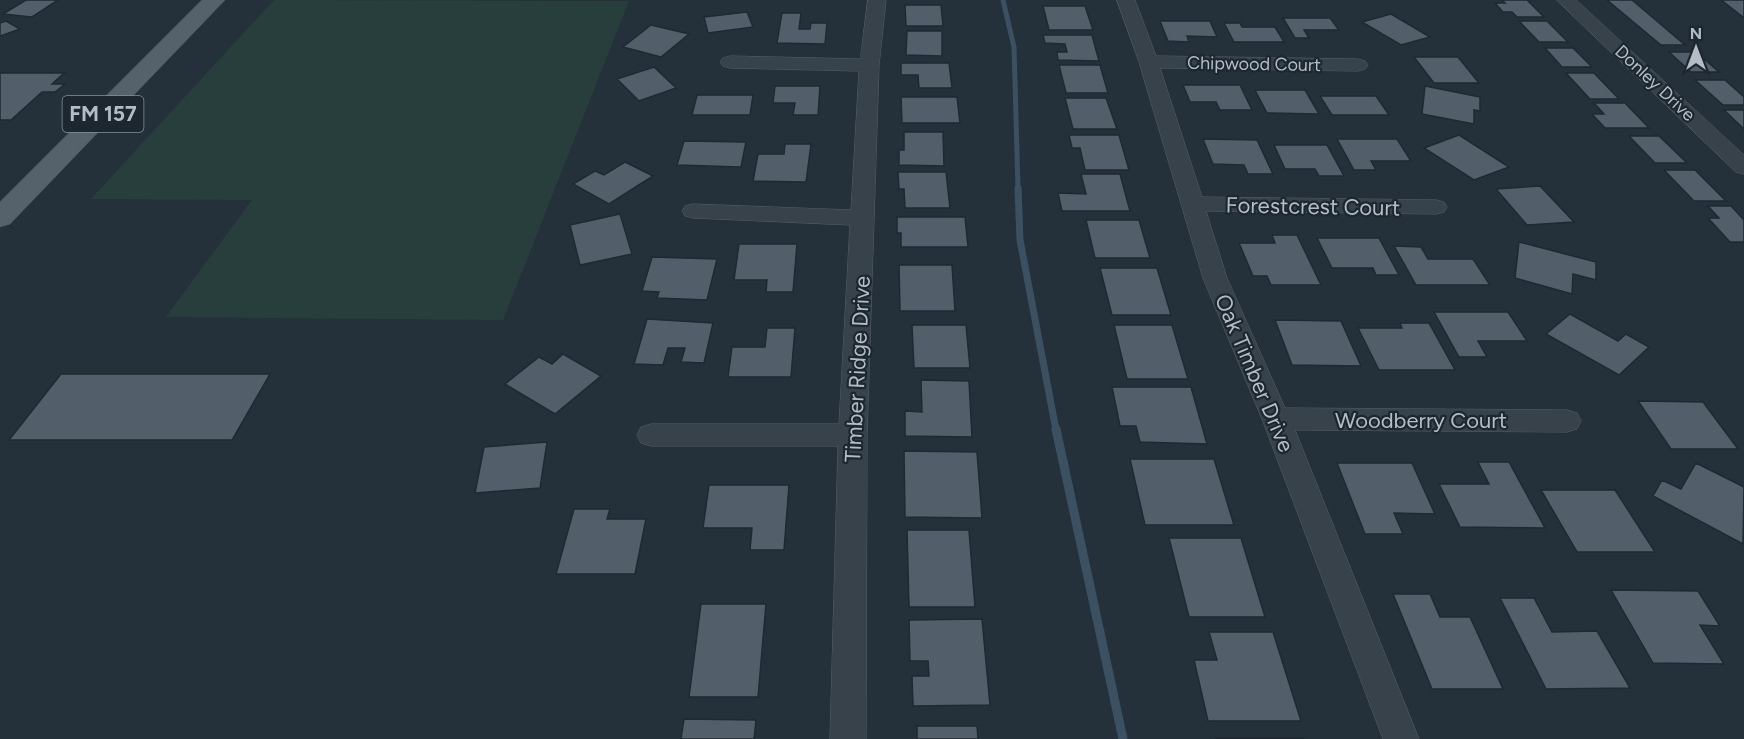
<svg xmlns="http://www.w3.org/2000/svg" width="1744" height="739" viewBox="0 0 1744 739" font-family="Figtree,sans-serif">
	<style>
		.green { fill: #283e3c }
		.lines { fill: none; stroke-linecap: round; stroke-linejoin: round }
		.stream-far2 { stroke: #3b5162; stroke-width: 5 }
		.stream-far1 { stroke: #3b5162; stroke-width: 7 }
		.stream { stroke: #3b5162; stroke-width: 9 }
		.building { fill: #525f6a; stroke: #1f2932; stroke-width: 1.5 }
		.street-casing { stroke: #566069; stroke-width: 1 }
		.primary-casing { stroke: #444e57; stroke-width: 1 }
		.street { fill: #38424b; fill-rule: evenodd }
		.primary { fill: #56626b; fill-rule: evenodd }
		.labels { text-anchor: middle; stroke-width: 4.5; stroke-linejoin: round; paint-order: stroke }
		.far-street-label { font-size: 18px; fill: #b4bdc6; stroke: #1d2730 }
		.shield { fill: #1d2730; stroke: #879099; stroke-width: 1.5 }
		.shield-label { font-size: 21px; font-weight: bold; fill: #b4bdc6 }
		.street-label { font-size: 22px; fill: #b4bdc6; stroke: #1d2730 }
	</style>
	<rect width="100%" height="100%" fill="#25313a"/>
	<path class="green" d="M274,0L629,1L503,320L166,317L252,200L91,199Z"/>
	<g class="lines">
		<path class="stream-far2" d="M1003,0L1014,47L1018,189"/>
		<path class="stream-far1" d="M1018,188L1020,240L1056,430"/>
		<path class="stream" d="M1056,429L1123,739"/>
	</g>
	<path class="building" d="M26,0H58L32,17L3,14Z
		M1502,0H1527L1544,17H1517L1512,12H1503L1495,3H1505Z
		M1607,0H1632L1685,45H1661Z
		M1721,0H1744V17H1743Z
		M905,5H941L943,26H906Z
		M1043,6H1085L1093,30H1049Z
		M747,12L753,27L708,33L704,17Z
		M782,13H801L799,29H810L811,23H827L825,44L777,43Z
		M1391,14L1430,37L1401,45L1362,22Z
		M1283,18H1330L1339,30H1304L1309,38H1295Z
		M6,21L20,29L0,36V23Z
		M1160,21H1210L1217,37L1187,36L1189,42L1168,41Z
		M1519,21H1547L1568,42H1539Z
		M1224,23H1240L1242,27H1275L1284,42H1234Z
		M651,25L689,34L661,57L623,47Z
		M907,31H942V56L906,55Z
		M1043,35H1092L1099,61L1058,60L1057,52H1067L1065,44L1045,43Z
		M1545,48H1573L1592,67H1562Z
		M1669,52H1696L1719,72H1691Z
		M1414,57H1458L1479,83H1434Z
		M901,63H949L952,88H919L918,75H901Z
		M1059,65H1100L1108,93H1066Z
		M654,67L676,88L639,101L617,79Z
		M0,73H64L52,84H65L55,92H42L11,120H0Z
		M1566,73H1594L1619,99H1590Z
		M1695,80H1725L1744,97V105H1723Z
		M1183,85H1240L1252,110H1220L1216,102H1190Z
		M775,86H820L818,115H793L795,103H773Z
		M1425,86L1480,97V111L1474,110V124L1422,114Z
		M1255,90H1305L1319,114L1267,113Z
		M697,95H753L750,115H692Z
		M1320,96H1376L1389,115H1332Z
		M901,97H957L960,123H902Z
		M1065,98H1106L1117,129H1073Z
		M1594,103H1625L1649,128H1605L1592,114H1604Z
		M1724,110H1744V129Z
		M904,132H943L944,166L899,165V150H904Z
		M1069,135H1119L1129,170H1085L1080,148H1072Z
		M1459,135L1509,167L1474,180L1424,148Z
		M1629,136H1659L1687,163H1655Z
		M1203,139L1257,140L1273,174H1248L1244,165L1213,164Z
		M1337,139H1397L1411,161H1371L1376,170H1354Z
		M684,141L746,142L741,167L677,165Z
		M785,144H811L806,182L753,181L758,154H784Z
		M1274,145H1327L1344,176H1319L1315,169H1285Z
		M625,162L653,176L609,204L573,184L595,171L604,175Z
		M1664,170H1695L1726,201H1694Z
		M898,172H946L950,208H905L904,189H899Z
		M1081,174H1120L1130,211H1062L1058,193L1086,194Z
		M1540,186L1574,222L1527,225L1496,189Z
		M1708,206H1731L1744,220V242H1730L1708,218H1719Z
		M620,214L632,254L580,265L570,225Z
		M897,217H965L968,247H901V233H897Z
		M1086,220H1139L1150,258H1095Z
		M1272,235H1297L1321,285H1271L1267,276H1253L1239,243H1275Z
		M1317,238H1379L1399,275H1376L1373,268H1332Z
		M1519,242L1596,262V280L1573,274L1572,294L1515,278Z
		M739,244H797L793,292H766L767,280H734Z
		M1394,246L1421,247L1428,259H1473L1490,285H1416Z
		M652,257L717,259L707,300L657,298L659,292L642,291Z
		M899,265H952L955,311H900Z
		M1100,268H1157L1171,315H1112Z
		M1434,312H1508L1527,341H1478L1487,357H1459Z
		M1570,314L1618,341L1626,334L1649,347L1619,375L1546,334Z
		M647,319L713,323L704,363L681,362L685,348H668L663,365L634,364Z
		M1275,320L1341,321L1361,366L1292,365Z
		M1400,323H1429L1455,370H1379L1358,328H1402Z
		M912,325H966L970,368H914Z
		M1114,325H1172L1188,379H1127Z
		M767,328H795L791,377H728L732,347H765Z
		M563,354L601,376L555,414L505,384L539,357L552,364Z
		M61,374H270L232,440H9Z
		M921,380L969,381L972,437L905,436V411L922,412Z
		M1112,387H1191L1207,444L1140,442L1136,426H1120Z
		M1638,401L1703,402L1738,449H1671Z
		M547,442L540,488L475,493L484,447Z
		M904,451L977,452L982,518L905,517Z
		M1130,459H1214L1234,525H1145Z
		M1478,462H1509L1545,528L1460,527L1439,484H1489Z
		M1337,463H1412L1435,514L1394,513L1403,534H1365Z
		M1696,463L1744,487L1743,544L1653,496L1662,480L1681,489Z
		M709,485H789L784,550H750L752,528H703Z
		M1541,490H1615L1655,552H1577Z
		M574,509H610L607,519H646L635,574H556Z
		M907,530H969L975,607H909Z
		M1169,538H1241L1265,617H1189Z
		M1611,590L1698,591L1720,626L1700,625L1724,664L1653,663Z
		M1393,594H1430L1440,617H1470L1503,689H1432Z
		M1500,598H1534L1552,632L1597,631L1630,688L1546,689Z
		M701,604H766L758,697H689Z
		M982,619L990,705L913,706L912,676H929L928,661H910L909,620Z
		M1209,632H1273L1301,721H1208L1194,660H1217Z
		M684,719L756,720L754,739H681Z
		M917,726H977L978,739H917Z
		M1216,738H1303L1304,739H1216Z"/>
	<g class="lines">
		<g class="street-casing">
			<path id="street" d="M868,0H886L879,65L867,435L866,739H830L838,446H651L641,443L637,435L641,427L651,424H839L850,225L693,218L685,216L682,211L685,206L693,204L851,210L859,71L730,68L723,66L720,62L723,58L730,56L860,59Z
				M1117,0H1135L1156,56L1358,59L1365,61L1368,65L1365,69L1358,71L1160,68L1202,197L1436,200L1444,202L1447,207L1444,212L1436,214L1206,211L1227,278L1285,408L1567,410L1577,413L1581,421L1577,429L1567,432L1295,430L1419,739H1383L1262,419L1203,278L1139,62Z
				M1557,0H1576L1744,155V174L1736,172Z"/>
		</g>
		<g class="primary-casing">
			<path id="primary" d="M202,0H225L10,224L0,227V202Z"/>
		</g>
		<use href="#street" class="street"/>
		<use href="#primary" class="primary"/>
	</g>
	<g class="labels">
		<g class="far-street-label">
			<text transform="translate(1254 64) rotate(1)" y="6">Chipwood Court</text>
			<text transform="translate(1655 83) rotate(43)" y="6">Donley Drive</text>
		</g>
		<rect class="shield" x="62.5" y="96" width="81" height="36" rx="4.5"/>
		<g class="shield-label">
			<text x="103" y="121">FM 157</text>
		</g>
		<g class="street-label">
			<text transform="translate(1313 206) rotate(1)" y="8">Forestcrest Court</text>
			<text transform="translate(857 369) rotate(-87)" y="8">Timber Ridge Drive</text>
			<text transform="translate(1255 373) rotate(67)" y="8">Oak Timber Drive</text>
			<text x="1421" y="428">Woodberry Court</text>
		</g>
	</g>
	<g transform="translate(1696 48)" stroke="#1d2730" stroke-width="4.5" paint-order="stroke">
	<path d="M0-4.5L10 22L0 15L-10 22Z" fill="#b4bdc6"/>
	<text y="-9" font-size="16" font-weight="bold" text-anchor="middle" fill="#b4bdc6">N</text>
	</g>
</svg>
